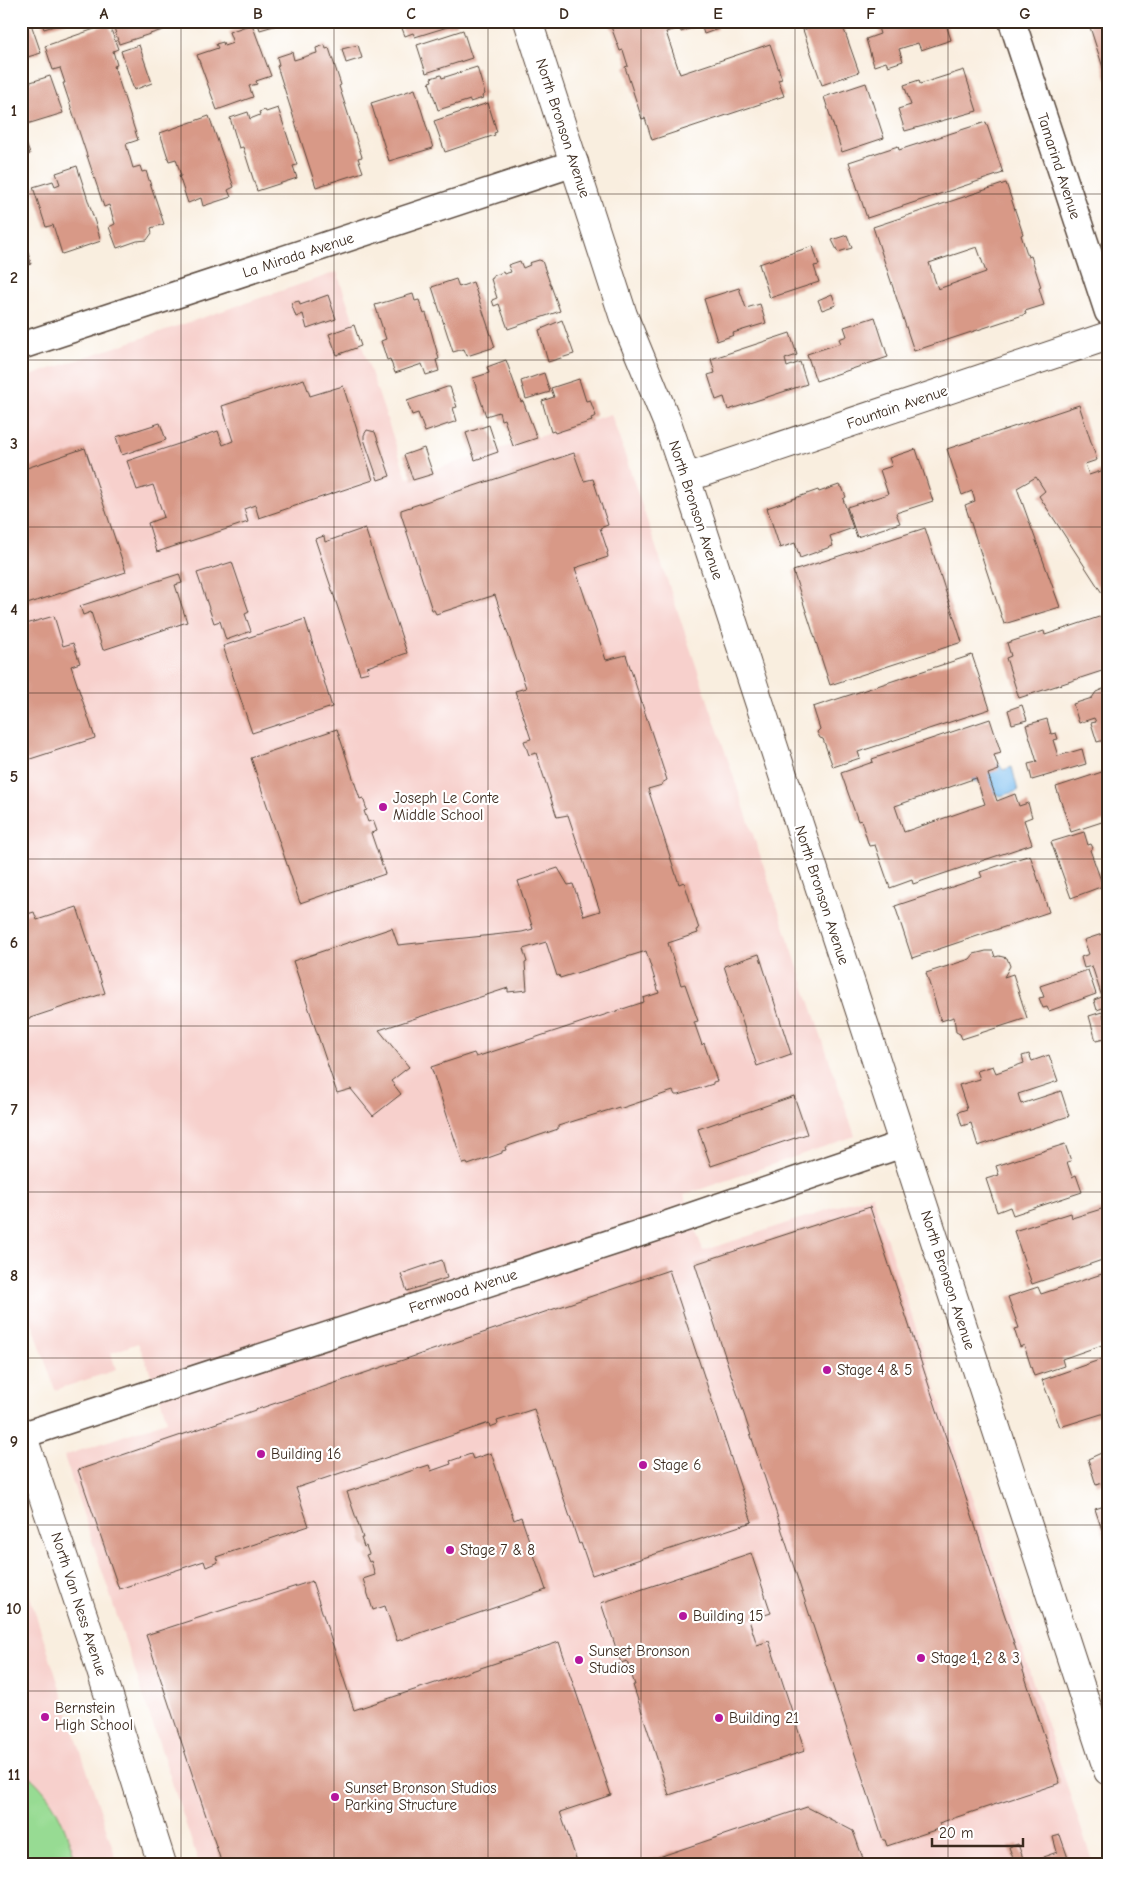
<svg xmlns="http://www.w3.org/2000/svg" width="1129" height="1885" viewBox="0 0 1129 1885" font-family="'Comic Neue',sans-serif">
	<style>
		.built { fill: #f7d0cc }
		.green { fill: #97db93; stroke: #698258 }
		.water { fill: #7abdf0; stroke: #5a7487 }
		.building { fill: #d89987; fill-rule: evenodd }
		.lines { fill: none; stroke-linecap: round; stroke-linejoin: round }
		.minor-casing { stroke: #58473b; stroke-width: 29 }
		.tertiary-casing { stroke: #58473b; stroke-width: 30 }
		.minor { stroke: #fff; stroke-width: 26 }
		.tertiary { stroke: #fff; stroke-width: 28 }
		.grid { fill: none; stroke: #3b2a1e; stroke-width: 1; stroke-opacity: 0.55 }
		.poi-dot { fill: #b5179e; stroke: #fff; stroke-width: 2 }
		.labels { text-anchor: middle; stroke-width: 4.5; stroke-linejoin: round; paint-order: stroke }
		.street-label { font-size: 15px; fill: #3b2a1e; stroke: #fff }
		.poi-label { font-size: 15px; fill: #3b2a1e; stroke: #fff; text-anchor: start }
		.neatline { fill: none; stroke: #3b2a1e; stroke-width: 2 }
		.grid-label { font-size: 16px; text-anchor: middle; font-weight: bold; fill: #3b2a1e }
	</style>
	<rect width="100%" height="100%" fill="#fff"/>
	<filter id="ink" filterUnits="userSpaceOnUse"><feTurbulence type="fractalNoise" baseFrequency=".02" numOctaves="2"/><feDisplacementMap in="SourceGraphic" scale="10" xChannelSelector="R" yChannelSelector="G"/><feConvolveMatrix kernelMatrix="1 2 1 2 8 2 1 2 1" color-interpolation-filters="sRGB"/></filter>
	<filter id="wash" filterUnits="userSpaceOnUse"><feTurbulence type="fractalNoise" baseFrequency=".0096" numOctaves="4" result="noise"/><feDisplacementMap in="SourceGraphic" scale="20" xChannelSelector="R" yChannelSelector="G"/><feGaussianBlur stdDeviation="1.12" result="paint"/><feColorMatrix in="noise" values="0 0 0 0 0 0 0 0 0 0 0 0 0 0 0 0 0 1.4 0 .05"/><feComposite in="paint" operator="in"/></filter>
	<g filter="url(#wash)">
		<rect width="100%" height="100%" fill="#f9eedf"/>
		<path class="built" d="M337,272L407,478L611,414L855,1136L684,1195L703,1251L872,1195L1093,1864H199L64,1456L167,1421L158,1391L138,1343L111,1353L116,1370L55,1390L21,1290V379Z
			M21,1570L118,1864H21Z"/>
		<path class="green" d="M21,1769C57,1798 63,1822 77,1864H21Z"/>
		<path class="water" d="M999,764L1003,770L1012,767L1018,791L1000,796L972,780L966,773Z"/>
		<g id="blocks">
			<path class="building" d="M21,21H30L41,53L21,59Z
				M41,21H67V22L44,29Z
				M112,21H180L181,24L119,44Z
				M184,21H201V22L186,27Z
				M257,21H287V22L260,30Z
				M406,21H457V24L415,37L413,33L405,36L400,23Z
				M613,21H695L697,26L681,32L680,28L666,32L680,74L770,44L782,79L778,80L784,96L652,140L645,118L642,119L625,67L628,66L623,50L620,51L610,24Z
				M700,21H715L718,29L704,34Z
				M828,21H841L859,72L822,85L803,30Z
				M876,21H945L951,40L921,50L918,43L899,49L903,61L888,66L886,62L874,66L866,39L880,34Z
				M1088,21H1108V80H1107Z
				M109,24L118,49L113,51L117,65L114,66L138,140L126,144L133,168L140,166L142,172L146,171L164,224L151,228L152,233L147,240L137,241L117,248L109,227L115,224L109,205L104,207L63,83H65L60,68L53,70L45,46Z
				M252,24L271,76L256,81L257,84L249,86L253,97L217,110L197,55L218,48L216,44L223,42L224,46L233,43L229,32Z
				M463,30L472,58L426,73L417,45Z
				M139,45L152,83L134,90L121,51Z
				M325,45L326,49L329,48L341,85L339,86L362,157L358,158L363,172L316,187L277,66L279,65L277,57L292,52L294,60L317,53L316,48Z
				M358,45L362,58L346,63L342,49Z
				M477,67L485,94L482,96L483,98L470,102V100L438,110L429,82L432,81L431,78L441,75L442,78Z
				M964,70L977,111L905,131L898,109L911,105L904,85L919,80L920,84Z
				M50,76L63,113L27,124L21,105V85Z
				M866,83L884,138L842,152L824,97Z
				M415,89L433,148L389,161L371,103Z
				M488,103L497,132L494,133L495,135L445,152L434,121Z
				M278,108L297,165L293,166L297,178L257,191L243,147L239,148L230,118L248,112L250,119L260,115L259,112L265,110L266,112Z
				M209,116L234,187L228,190L231,197L203,206L201,198L188,203L179,176H181L176,159L169,161L160,133Z
				M986,122L1003,173L867,218L849,162L898,146L899,150Z
				M21,130L30,154L21,157Z
				M77,166L101,241L62,254L53,225L46,227L33,187L53,181L55,186L60,184L56,173Z
				M1006,183L1023,234L1021,235L1028,257L1031,256L1041,287L1039,288L1044,305L1025,311L1026,314L914,351L873,227ZM977,247L986,272L938,289L929,263Z
				M23,233L31,264L21,267V234Z
				M847,235L852,248L838,252L832,240Z
				M813,246L819,265L814,266L819,282L770,298L759,264Z
				M539,260L542,261L560,311L508,329L499,304L494,306L492,300L497,298L491,279L493,278V276L503,272L504,274L511,272L508,265L520,261L523,268L530,265L529,263Z
				M456,279L459,287L473,282L495,347L467,356L464,349L453,352L432,287Z
				M739,288L746,308L760,304L766,323L733,333L734,335L717,341L704,299Z
				M413,294L415,301L419,300L424,314L426,313L439,359L436,360L439,371L426,375L422,364L395,373L390,359L387,360L381,341L386,339L375,305Z
				M832,294L836,305L822,310L818,300Z
				M328,295L336,319L307,329L303,314L296,317L291,303L299,301L300,305Z
				M875,317L888,357L816,381L807,354L841,343L839,339L847,336L844,327Z
				M562,320L574,354L548,362L539,330Z
				M354,325L361,346L337,355L329,334Z
				M790,333L797,355L785,359L787,367L800,362L807,384L728,410L724,397L716,400L708,375L715,373L711,359Z
				M506,360L521,402L523,401L537,438L513,446L504,419L501,420L499,412L486,416L473,378L489,373L487,367Z
				M544,373L550,392L526,399L521,381Z
				M304,379L310,396L343,386L373,480L259,518L255,505L244,509L248,522L157,552L148,523L164,517L153,485L137,490L127,461L218,431L223,445L233,441L222,406Z
				M579,379L586,401L590,400L596,416L591,418L592,421L555,433L554,431L551,432L542,401L554,397L551,388Z
				M447,387H450L457,407L453,408L457,421L425,432L418,413L412,415L407,401Z
				M1079,405L1097,460L1085,464L1089,475L1104,470L1108,480V591L1102,593L1039,496L1045,491L1036,477L1017,488L1060,607L1004,624L965,505L975,501L972,491L962,495L947,449Z
				M160,423L166,440L122,455L116,437Z
				M489,425L498,452L475,460L466,433Z
				M367,430L375,432L390,476L378,480L364,439V435Z
				M85,448L126,572L21,606V470Z
				M424,448L433,474L413,480L404,455Z
				M916,449L933,501L896,513L900,523L857,537L847,507L888,494L880,470L892,466L889,458Z
				M574,453L584,481L593,479L608,525L600,528L608,552L607,553L608,557L575,568L606,660L626,655L667,780L662,783V785L648,789L679,884L684,882L699,929L697,930L698,933L668,943L681,985L685,984L698,1021L694,1022L702,1045L704,1043L717,1081L713,1082V1084L679,1095H675L673,1091L619,1109V1107L558,1126V1129L505,1147L506,1150L502,1151V1153L468,1165L467,1163L463,1164L431,1067L474,1053L476,1057L644,1002L643,998L659,993L646,951L560,978L559,975L557,976L546,942L523,949L527,962L525,963L527,990L508,992V988L379,1030L409,1067L391,1081L401,1094L373,1116L351,1089L337,1093L293,961L392,928L398,945L522,932L533,929L518,881L558,868L568,885L573,884L584,916L600,911L568,815L557,817L536,753L529,755L524,741L531,739L515,691L526,688L495,595L436,614L434,610H432L401,514V510Z
				M839,485L840,487H842L846,497L843,499L853,528L830,536L833,546L800,558L795,543L780,548L767,508L818,490L819,492Z
				M365,528L407,653L367,667L369,672L360,674L315,539L324,536L325,542Z
				M925,528L962,642L830,685L793,571Z
				M232,562L249,612L245,614L251,631L226,640L220,621L214,623L197,573Z
				M179,574L182,583L175,585L187,622L103,650L91,612L83,615L80,606Z
				M1108,614V669L1019,698L1006,658L1011,656L1007,643L1044,631L1045,635Z
				M54,616L63,646L73,643L80,663L71,666L95,738L21,762V618L24,617L26,624Z
				M305,619L332,707L252,733L223,646Z
				M972,655L990,709L858,752L860,758L833,767L823,739L820,738L817,732L820,729L813,707Z
				M1103,689L1108,690V739L1097,742L1091,723L1096,722L1094,718L1079,723L1073,704L1092,698L1096,692Z
				M1022,705L1027,720L1012,724L1008,710Z
				M990,719L1001,753L994,755L999,770L988,774L997,801L1015,794L1019,806L1028,803L1032,817L1024,820L1032,844L913,884L912,880L890,888L875,845L869,846L861,820L858,821L841,773L873,762L872,759ZM976,778L985,804L904,832L895,806Z
				M1047,719L1051,734L1056,733L1058,739L1053,740L1058,756L1082,749L1086,764L1032,780L1028,764L1037,762L1026,725Z
				M337,729L360,799L363,798L367,810L364,811L368,822L373,820L377,831L371,833L385,874L300,903L251,758Z
				M1108,770V820L1071,832L1056,787Z
				M1084,832L1088,845L1091,844L1093,848L1090,850L1103,886L1071,898L1051,842Z
				M1030,855L1049,912L912,958L895,906L982,877L980,872Z
				M77,907L105,993L21,1021V908L24,915L34,912L37,920Z
				M1108,932V1006L1097,1010L1094,1000L1102,997L1092,966L1084,968L1081,957L1089,954L1084,940Z
				M986,951H993L995,957L999,956L1007,958L1010,966L1004,977L1013,974L1027,1018L962,1039L960,1034L956,1032L954,1017L941,1021L926,973L970,959L974,954Z
				M759,954L791,1054L757,1066L724,966Z
				M1088,970L1096,994L1049,1011L1047,1007L1043,1008L1039,998L1044,997L1040,986Z
				M1102,1012L1108,1030V1038L1096,1041L1089,1016Z
				M1029,1054L1032,1061L1049,1055L1058,1081L1018,1094L1021,1104L1061,1091L1069,1116L978,1146L971,1123L962,1126L958,1112L967,1109L959,1085L980,1079L977,1071L993,1066L996,1073L1024,1063L1022,1056Z
				M794,1096L807,1134L711,1166L698,1129Z
				M1065,1144L1071,1161L1067,1162L1072,1177L1076,1175L1082,1192L1013,1215L1010,1207L997,1212L986,1179L999,1175L996,1166Z
				M870,1207L1060,1783L939,1823L941,1828L887,1846L885,1840H883L695,1264Z
				M1108,1207V1258L1032,1284L1014,1231L1071,1213L1072,1218Z
				M442,1260L447,1278L407,1291L401,1274Z
				M669,1270L752,1522L592,1575L581,1543L579,1544L534,1409L497,1421L498,1424L490,1427L489,1423L296,1488L309,1526L216,1557L218,1562L206,1567L204,1561L119,1589L78,1470Z
				M1108,1272V1343L1062,1359L1064,1366L1034,1376L1024,1345L1020,1347L1014,1329L1019,1328L1008,1297L1038,1287L1041,1294Z
				M1108,1357V1412L1060,1427L1042,1380Z
				M1108,1450V1489H1107L1105,1482L1096,1485L1088,1459Z
				M491,1453L514,1520L521,1517L546,1590L397,1641L385,1606L373,1610L363,1579L375,1575L371,1561L369,1562L366,1555L369,1554L366,1546L364,1547L361,1538H363L347,1492L429,1465L431,1471L451,1464L450,1461L471,1454L473,1459Z
				M1108,1505V1545H1107L1095,1509Z
				M751,1553L771,1613L749,1620L757,1645L769,1641L805,1751L669,1795L633,1685H635L627,1661L621,1663L601,1603Z
				M312,1581L354,1710L559,1642L611,1795L560,1812L578,1864H222L146,1635Z
				M807,1807L853,1831L865,1864H638Z
				M1060,1835L1070,1864H1062L1060,1858L1045,1863L1043,1857L1057,1852L1053,1837Z
				M1018,1844L1025,1864H1015L1009,1847Z"/>
		</g>
	</g>
	<g filter="url(#ink)">
		<use href="#blocks" fill-opacity="0" stroke="#58473b" stroke-width="1"/>
		<g class="lines">
			<g class="minor-casing">
				<path id="minor" d="M1012,21L1108,312
					M21,346L575,163
					M23,1435L665,1225L903,1144"/>
			</g>
			<g class="tertiary-casing">
				<path id="tertiary" d="M528,21L623,315L667,422L686,478L1108,1771
					M686,478L1108,336
					M21,1431L89,1633L162,1864"/>
			</g>
			<use href="#minor" class="minor"/>
			<use href="#tertiary" class="tertiary"/>
		</g>
	</g>
	<path class="grid" d="M181,21V1864M334,21V1864M488,21V1864M641,21V1864M795,21V1864M948,21V1864M21,194H1108M21,360H1108M21,527H1108M21,693H1108M21,859H1108M21,1026H1108M21,1192H1108M21,1358H1108M21,1525H1108M21,1691H1108"/>
	<g class="poi-dot">
		<circle cx="383" cy="807" r="5"/>
		<circle cx="827" cy="1370" r="5"/>
		<circle cx="261" cy="1454" r="5"/>
		<circle cx="643" cy="1465" r="5"/>
		<circle cx="450" cy="1550" r="5"/>
		<circle cx="683" cy="1616" r="5"/>
		<circle cx="921" cy="1658" r="5"/>
		<circle cx="579" cy="1660" r="5"/>
		<circle cx="45" cy="1717" r="5"/>
		<circle cx="719" cy="1718" r="5"/>
		<circle cx="335" cy="1797" r="5"/>
	</g>
	<g class="labels">
		<g class="street-label">
			<text transform="translate(563 128) rotate(72)" y="5">North Bronson Avenue</text>
			<text transform="translate(1059 166) rotate(72)" y="5">Tamarind Avenue</text>
			<text transform="translate(298 255) rotate(-18)" y="5">La Mirada Avenue</text>
			<text transform="translate(897 407) rotate(-19)" y="5">Fountain Avenue</text>
			<text transform="translate(696 510) rotate(72)" y="5">North Bronson Avenue</text>
			<text transform="translate(822 895) rotate(72)" y="5">North Bronson Avenue</text>
			<text transform="translate(948 1280) rotate(72)" y="5">North Bronson Avenue</text>
			<text transform="translate(463 1291) rotate(-18)" y="5">Fernwood Avenue</text>
			<text transform="translate(79 1604) rotate(72)" y="5">North Van Ness Avenue</text>
		</g>
		<g class="poi-label">
			<text x="393" y="803">Joseph Le Conte<tspan x="393" dy="17">Middle School</tspan></text>
			<text x="837" y="1375">Stage 4 &amp; 5</text>
			<text x="271" y="1459">Building 16</text>
			<text x="653" y="1470">Stage 6</text>
			<text x="460" y="1555">Stage 7 &amp; 8</text>
			<text x="693" y="1621">Building 15</text>
			<text x="589" y="1656">Sunset Bronson<tspan x="589" dy="17">Studios</tspan></text>
			<text x="931" y="1663">Stage 1, 2 &amp; 3</text>
			<text x="55" y="1713">Bernstein<tspan x="55" dy="17">High School</tspan></text>
			<text x="729" y="1723">Building 21</text>
			<text x="345" y="1793">Sunset Bronson Studios<tspan x="345" dy="17">Parking Structure</tspan></text>
		</g>
	</g>
	<rect width="1129" height="1885" fill="none" stroke="#fff" stroke-width="55"/>
	<path d="M932 1838v8h91v-8" fill="none" stroke="#3b2a1e" stroke-width="2.5"/>
	<text x="939" y="1838" font-size="15" fill="#3b2a1e" stroke="#ffffff" stroke-width="4" paint-order="stroke">20 m</text>
	<rect x="28" y="28" width="1074" height="1830" class="neatline"/>
	<g class="grid-label">
		<text x="104" y="19">A</text>
		<text x="258" y="19">B</text>
		<text x="411" y="19">C</text>
		<text x="564" y="19">D</text>
		<text x="718" y="19">E</text>
		<text x="871" y="19">F</text>
		<text x="1025" y="19">G</text>
		<text x="14" y="116">1</text>
		<text x="14" y="283">2</text>
		<text x="14" y="449">3</text>
		<text x="14" y="615">4</text>
		<text x="14" y="782">5</text>
		<text x="14" y="948">6</text>
		<text x="14" y="1115">7</text>
		<text x="14" y="1281">8</text>
		<text x="14" y="1447">9</text>
		<text x="14" y="1614">10</text>
		<text x="14" y="1780">11</text>
	</g>
</svg>
